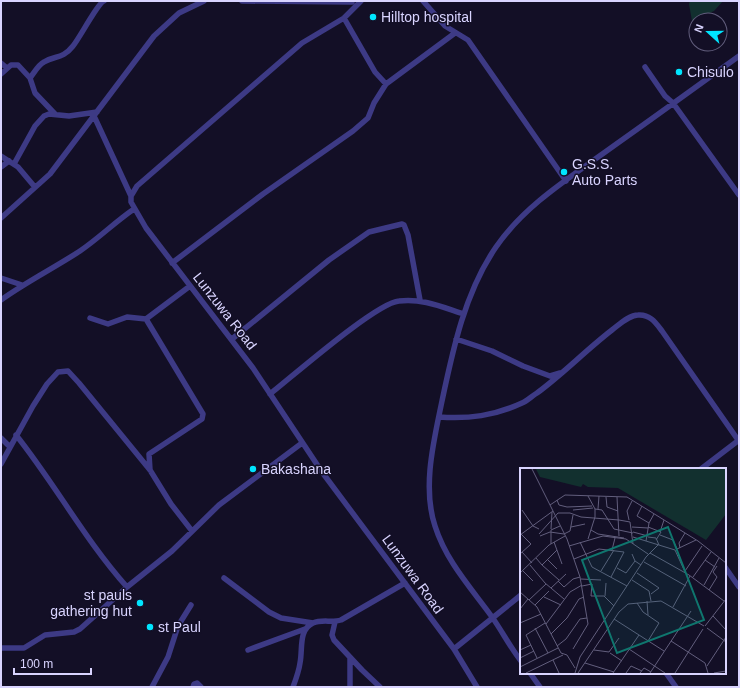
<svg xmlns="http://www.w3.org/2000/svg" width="740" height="688" viewBox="0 0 740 688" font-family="Helvetica,sans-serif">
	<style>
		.park { fill: #12302f }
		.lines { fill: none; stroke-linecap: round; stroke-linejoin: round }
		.minor { stroke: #3d3a85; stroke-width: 5.5 }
		.poi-dot { fill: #00e5ff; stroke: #130f26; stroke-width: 1.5 }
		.labels { text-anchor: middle; stroke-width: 3; stroke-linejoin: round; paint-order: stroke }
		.poi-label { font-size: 14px; fill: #d9d4ff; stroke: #130f26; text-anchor: start }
		.street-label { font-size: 14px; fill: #d9d4ff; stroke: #130f26 }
		.inset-road { fill: none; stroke: #625e7d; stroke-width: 1 }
		.view { fill: #0f766e; fill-opacity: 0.15; stroke: #0f766e; stroke-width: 2 }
		.inset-edge { fill: none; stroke: #d9d4ff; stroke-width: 2 }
	</style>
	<rect width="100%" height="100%" fill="#130f26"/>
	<path class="park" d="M690,1H723L714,11L692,21L689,4Z"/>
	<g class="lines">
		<path class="minor" d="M242,1L352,2
			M361,1L344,18L302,43L137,186L131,196V202L146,228L253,368L322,472L454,649L477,687
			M423,1L445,26L468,40L566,181
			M344,18L375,72L386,84
			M1,63L7,68
			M645,67L665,96L673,103L739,195
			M1,74L11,65H18L30,78L35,93L55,114
			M30,78C34,73 38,65 44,62C55,55 62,60 73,46C79,39 98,3 104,1
			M94,116L131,196
			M1,156L18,167L34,186
			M14,164L35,126L44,116L49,114L69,116L97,112
			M1,167L9,161
			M1,218L50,174L154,36L179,13L204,1
			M172,263L263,194L353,131L368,118L374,103L386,84L455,33
			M1,278L22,285
			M1,300C26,282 54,268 80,251C99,238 115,222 134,209
			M90,318L108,324L127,317L146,319L190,286
			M146,319L203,414L202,419L149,454L150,470
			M232,339L329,260L369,232L402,224L404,225L408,235L420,300
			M456,339L492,351L523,366L550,376L560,373
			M270,394C293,376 376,303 399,301C422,298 442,307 464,314
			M439,417C469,419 494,416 522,403C527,401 532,396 537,393C563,374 586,350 612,330C620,324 629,315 638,315C650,314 656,323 662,331L738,440
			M16,435C55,484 85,540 127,587
			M1,438L10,447
			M1,464L33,406L47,384L58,372L68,371L79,383L150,470L171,504L192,531
			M701,469L739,440
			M725,567L739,587
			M224,578L269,612L281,618L313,623
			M335,622L332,635L334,640L362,670L380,687
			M1,648H24L45,635L74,632L80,629L127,587L172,551L219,505L302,443
			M454,649L521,595
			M248,650L305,629
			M350,658V687
			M521,661C510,647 502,631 492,617C471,588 446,561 435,526C422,487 434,440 442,401C453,349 465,292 496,247C524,206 569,178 608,150C652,119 696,87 739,56
			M530,673L540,687
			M666,673L676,687
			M152,687L168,657L178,626L191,605
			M193,687L194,684L197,683L201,687
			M293,687C296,679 299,671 300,663C303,649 298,630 313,623C322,619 332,623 341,620L405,583"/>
	</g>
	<g class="poi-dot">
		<circle cx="373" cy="17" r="4"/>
		<circle cx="679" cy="72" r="4"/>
		<circle cx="564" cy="172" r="4"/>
		<circle cx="253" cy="469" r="4"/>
		<circle cx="140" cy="603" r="4"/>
		<circle cx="150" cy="627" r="4"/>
	</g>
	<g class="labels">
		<g class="poi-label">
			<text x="381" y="22">Hilltop hospital</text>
			<text x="687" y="77">Chisulo</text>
			<text x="572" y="169">G.S.S.<tspan x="572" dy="16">Auto Parts</tspan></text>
			<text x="261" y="474">Bakashana</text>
			<text x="132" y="600" text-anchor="end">st pauls<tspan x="132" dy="16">gathering hut</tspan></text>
			<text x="158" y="632">st Paul</text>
		</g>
		<g class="street-label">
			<text transform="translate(225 311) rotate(52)" y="5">Lunzuwa Road</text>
			<text transform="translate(413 574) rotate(54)" y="5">Lunzuwa Road</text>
		</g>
	</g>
	<g transform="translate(520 468)">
		<rect width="206" height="206" fill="#130f26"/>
		<path d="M16,1H206V46L186,72L98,20L68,19L63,16L61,19L20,9Z" fill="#12302f"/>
		<path class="inset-road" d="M12,1L47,71L60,109L68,156L53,181M68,28L75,41V49M86,29L87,39L98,43M97,29L99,68M37,32L39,37L47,39L72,38M30,37L45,27L107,29L178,73L206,95M122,38L117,48L129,55M75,41L82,42L94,61L113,65M78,41L79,28M2,42L13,58L19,61M53,42L73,40M99,52L110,54L113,76M109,52L107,43L112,33M51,59L65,56M112,59L128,60M128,59L141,64L136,72M31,61L32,44M71,62L78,66L104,70M113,64L128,68M140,64L144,52M19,66L38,45H50L61,49L99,52M0,67L33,43M140,67L153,72L157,81L176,72M20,68L30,64L44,66L50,63L53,47M113,69L155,82L165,104M128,69L136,70L139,77M68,71L75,49M126,73L129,55L134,46M34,74L42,96M60,74L72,99L107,118M31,76V62L40,58M49,78L83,68L106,71L128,86M160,80L159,75L165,65M92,82L95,70M2,84L12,95M130,85L169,107L204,133M0,86L11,76L1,66M112,86L115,93L121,97M16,90L22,97L37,82M27,91L37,101M54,91L79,81L104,84L91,109M185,92L195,99M124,94L166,118M10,97L25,115L44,131M22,97L39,112M97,100L106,105L115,93M3,103L13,113M81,103L94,82M165,103L182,78M0,105L29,77L45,68M117,105L139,120L131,126M173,109L191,84M61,111L81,112M112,112L129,123L131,133M38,113L44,119L53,111L60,109M184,117L199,90M62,118L72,116L71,128H84L94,138M31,120L46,106M189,122L197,109L193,104L197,98M0,124L17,139L41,185L47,187L55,200M85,128L86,115M24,129L41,137M9,132L26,116M127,133L128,147M117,135L123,144L139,155L128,173M15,137L29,123M153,139L170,108M0,141L8,131M193,148L206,162M94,151L144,183M0,155L21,146M26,156L50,124L62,117M185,158L206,131M15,160L28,185M187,160L206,174M31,166L47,150L59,131L64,129M151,173L185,195L188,205M37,178L46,171L60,151L67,150M109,181L145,205M0,182L11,177M74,182L89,184L99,170M90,185L102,193M0,190L14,183M17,190L6,167L25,155M33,192L39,205M65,195L94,204M187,198L206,169M0,199L38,180M6,205L43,187M55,205L60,189L126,89L138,77M58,205L99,144L108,136L141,133L184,158M93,205L119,167M106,205L111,198L122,203M120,205L124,200L131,204M130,205L171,143M155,205L183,161M194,205L206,203"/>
		<path class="view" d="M148,59L184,152L97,185L62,92Z"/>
		<rect width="206" height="206" class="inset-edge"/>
	</g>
	<rect width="740" height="688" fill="none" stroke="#d9d4ff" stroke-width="4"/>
	<g transform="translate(708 32) rotate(291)"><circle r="19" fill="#130f26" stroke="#625e7d"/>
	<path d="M0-3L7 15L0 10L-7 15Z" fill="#00e5ff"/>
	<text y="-6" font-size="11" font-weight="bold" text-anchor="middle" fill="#d9d4ff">N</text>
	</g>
	<path d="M14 668v6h77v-6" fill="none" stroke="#d9d4ff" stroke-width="2"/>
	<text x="20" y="668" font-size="12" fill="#d9d4ff" stroke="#130f26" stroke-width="3" paint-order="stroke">100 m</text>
</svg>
